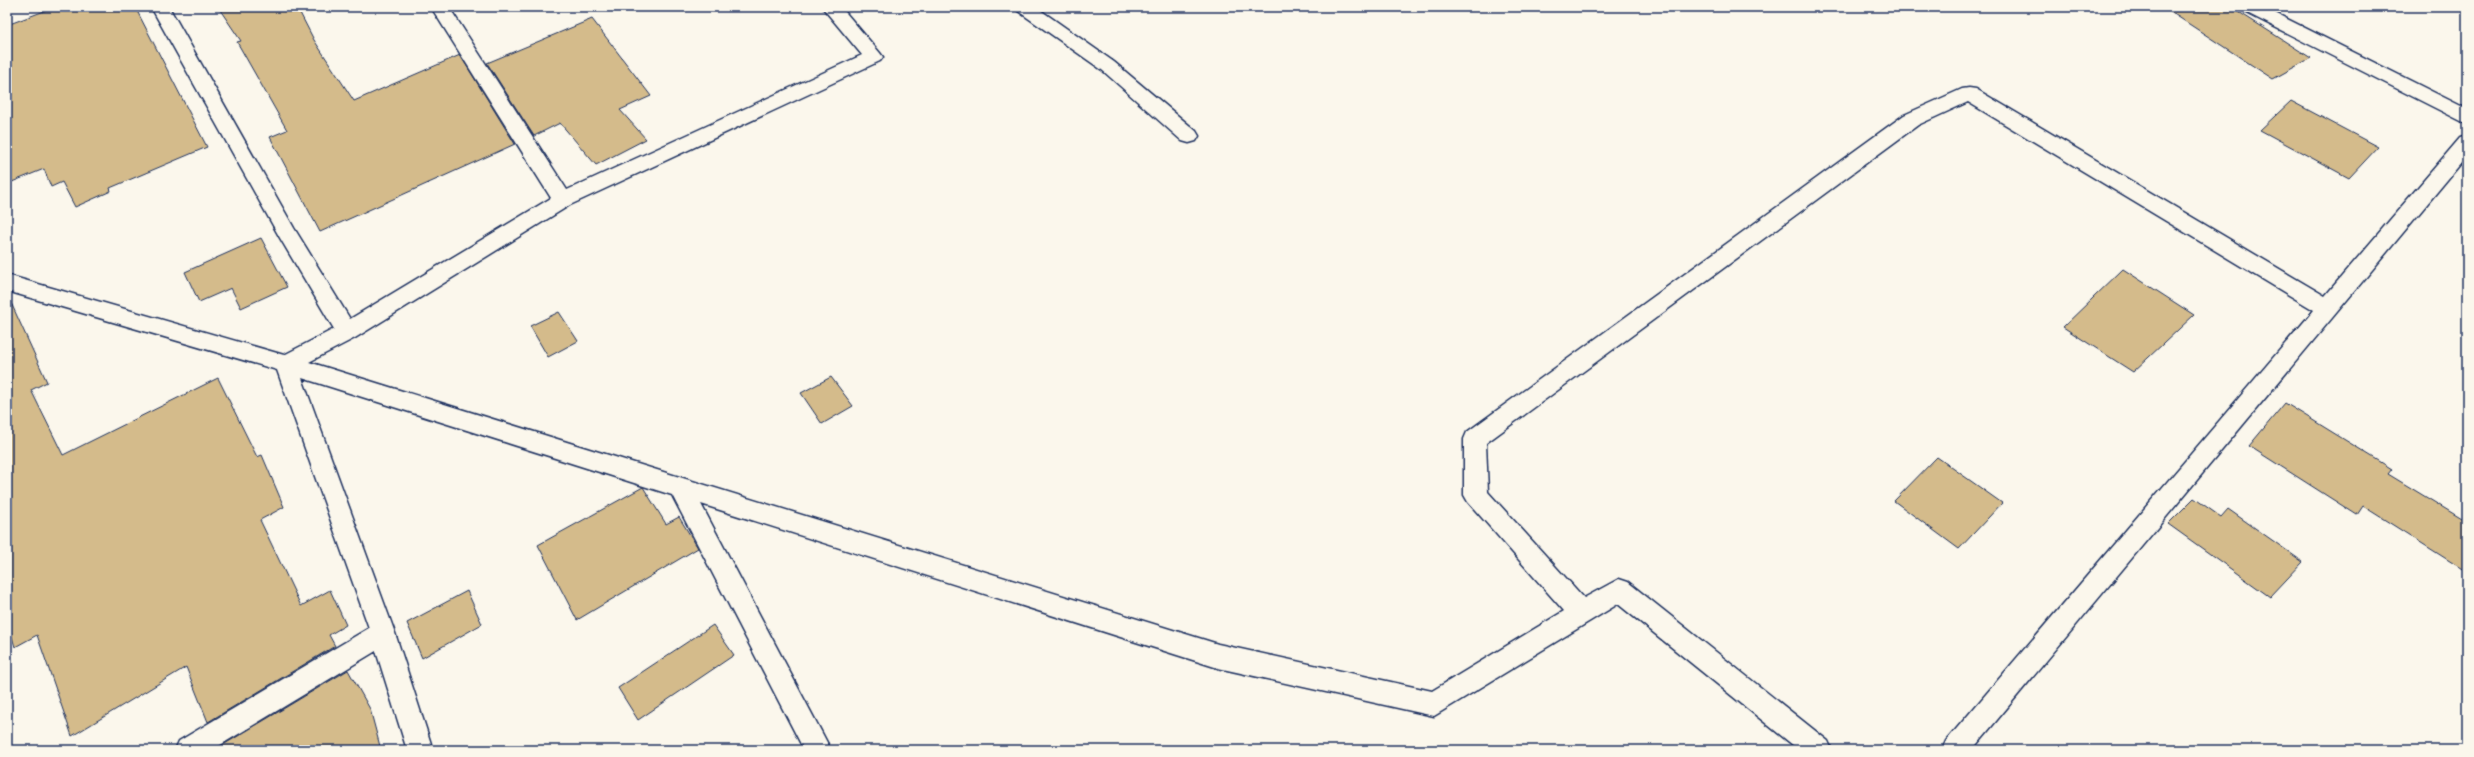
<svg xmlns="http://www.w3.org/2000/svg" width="2474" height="757" viewBox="0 0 2474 757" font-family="Dekko,sans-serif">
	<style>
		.building { fill: #d4bb8b; stroke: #1b2f5e }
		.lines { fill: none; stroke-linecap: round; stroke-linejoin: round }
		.street-casing { stroke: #1b2f5e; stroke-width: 3 }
		.street { fill: #fbf7ec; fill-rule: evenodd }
	</style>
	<rect width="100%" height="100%" fill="#fbf7ec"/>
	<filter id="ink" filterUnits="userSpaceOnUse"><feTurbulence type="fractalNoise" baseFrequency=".025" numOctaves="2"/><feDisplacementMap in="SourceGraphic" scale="8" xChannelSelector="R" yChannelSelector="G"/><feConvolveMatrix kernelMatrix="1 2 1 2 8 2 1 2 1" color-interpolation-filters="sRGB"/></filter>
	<g filter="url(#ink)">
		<path class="building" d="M55,7H135L207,147L110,188L111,191L75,207L62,182L51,187L44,169L7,184V25Z
			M218,7H297L314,40L354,101L460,55L515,144L320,232L270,137L287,130L237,42L241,41Z
			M2163,7H2231L2311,58L2273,79Z
			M592,19L651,96L620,110L646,139L596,165L560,123L534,136L487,63Z
			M2291,101L2378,147L2349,178L2260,130Z
			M261,238L287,287L241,308L231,288L199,302L185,272Z
			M2123,269L2194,315L2133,372L2063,327Z
			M7,294L47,382L31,390L63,455L218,378L257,457L262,455L284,507L260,520L301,606L330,590L346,625L329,635L335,646L208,722L186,667L72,736L37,635L15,647L7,620Z
			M559,312L578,341L548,357L530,326Z
			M831,377L853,406L822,424L801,393Z
			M2285,403L2392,469L2388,474L2467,522V572L2363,506L2357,515L2249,446Z
			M1937,457L2002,503L1959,549L1894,501Z
			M643,487L666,524L679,517L698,548L577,620L538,545Z
			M2194,498L2221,517L2228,509L2303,562L2270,597L2168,524Z
			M467,591L482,624L422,658L407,623Z
			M713,625L734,655L638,720L618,688Z
			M348,670L370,709L381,750H218V748Z"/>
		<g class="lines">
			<g class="street-casing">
				<path id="street" d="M151,7H169L294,228L350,319L551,198L431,7H449L567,190L862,55L822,7H841L880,53L883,57L880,61L570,205L355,338L309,362L1218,644L1432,691L1564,611L1468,502L1464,495V439L1467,432L1904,115L1962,89L1969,88L1976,89L2325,296L2460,138L2467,136V156L1972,750H1942L1946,741L2314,310L1968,102L1918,125L1486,443L1488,492L1584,598L1619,579L1628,582L1828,741L1832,750H1799L1618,604L1434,716L1218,668L701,504L831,750H804L672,495L302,378L395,633L433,750H407L376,651L212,750H175L179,741L369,628L277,370L7,291V275L284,355L334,329L280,238Z
					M1015,7H1036L1114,62L1196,131L1199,136L1196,141L1189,143L1182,141L1102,70L1018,11Z
					M2240,7H2263L2467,109V124L2243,11Z"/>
			</g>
			<use href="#street" class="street"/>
		</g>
	</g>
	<rect width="2474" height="757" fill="none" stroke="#fbf7ec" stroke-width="24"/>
	<rect x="12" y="12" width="2450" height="733" fill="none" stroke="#1b2f5e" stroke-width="1.5" filter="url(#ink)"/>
</svg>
